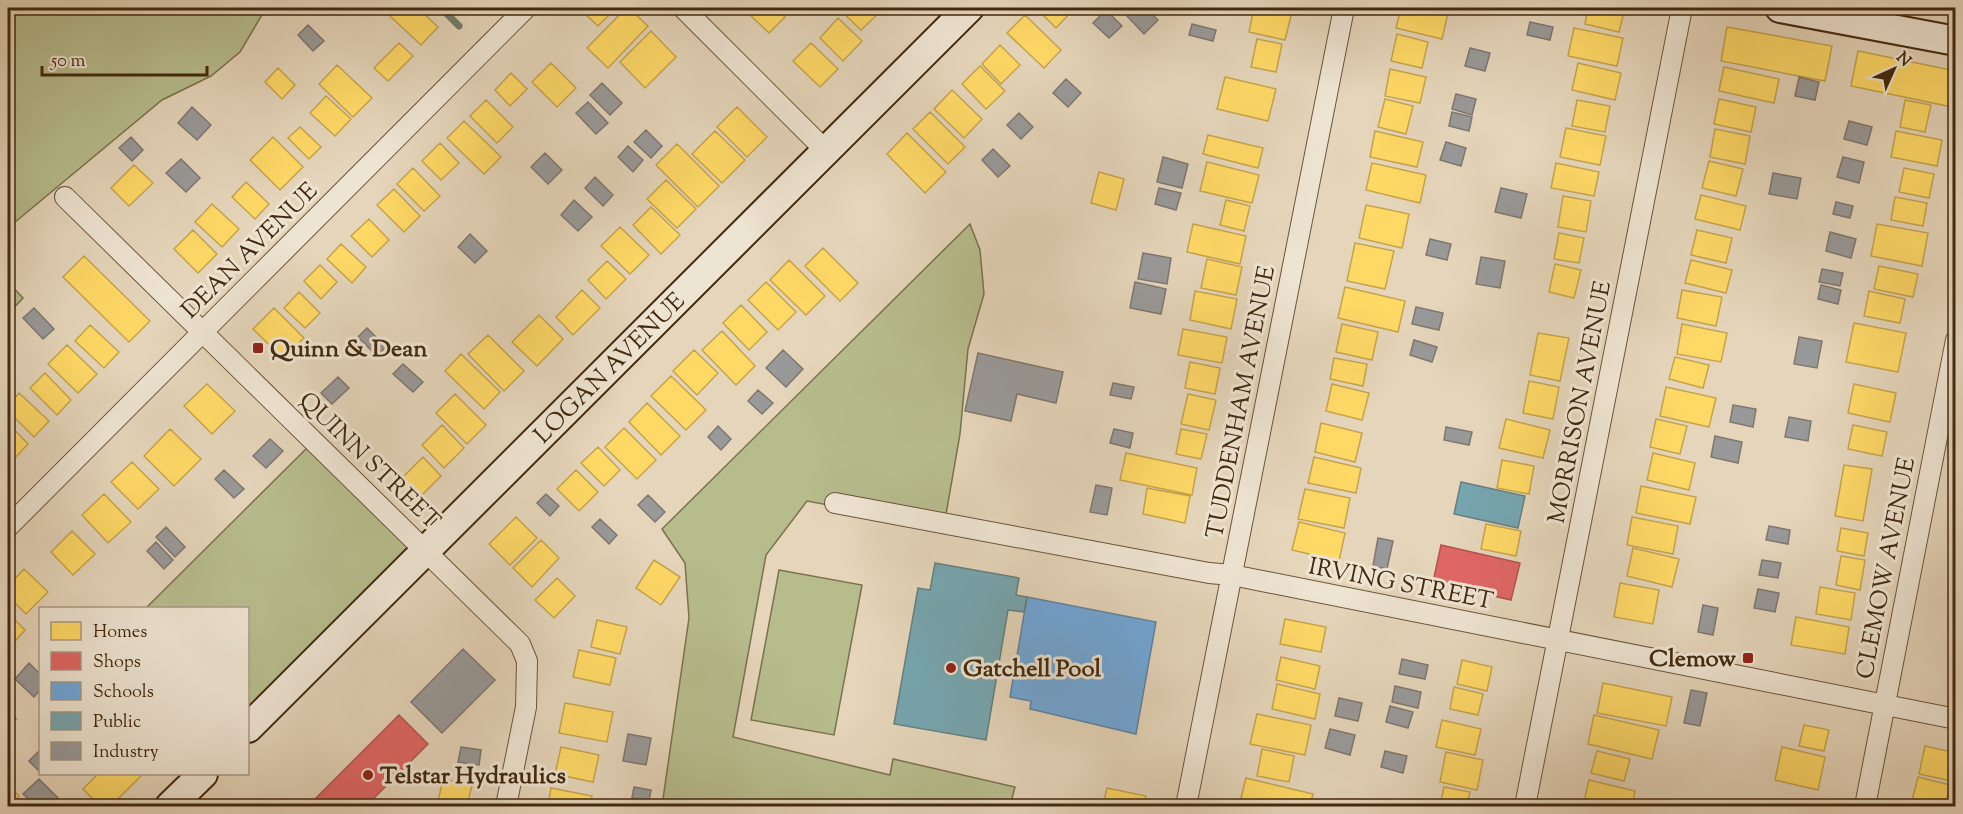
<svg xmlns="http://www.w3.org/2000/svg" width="1963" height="814" viewBox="0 0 1963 814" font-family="'Sorts Mill Goudy',serif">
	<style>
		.green { fill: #b7bc8d; stroke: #7c724e; stroke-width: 1.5 }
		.homes { fill: #ffd966; stroke: #c6a44c; stroke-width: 1.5 }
		.shops { fill: #e06666; stroke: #b1544c; stroke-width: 1.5 }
		.schools { fill: #6fa8dc; stroke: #62829e; stroke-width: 1.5 }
		.public { fill: #76a5af; stroke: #66807f; stroke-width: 1.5 }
		.industry { fill: #999; stroke: #7f7770; stroke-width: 1.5 }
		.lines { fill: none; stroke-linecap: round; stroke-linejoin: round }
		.stream { stroke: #747f6e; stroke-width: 7 }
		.street-casing { stroke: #6b543a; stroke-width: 22 }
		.secondary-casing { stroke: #42290f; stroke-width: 32 }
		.street { stroke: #eee4d2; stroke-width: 20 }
		.secondary { stroke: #eee4d2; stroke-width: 28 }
		.poi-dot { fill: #8f2418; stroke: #eee4d2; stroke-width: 2 }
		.labels { text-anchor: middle; stroke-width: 6; stroke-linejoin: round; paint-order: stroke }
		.street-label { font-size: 24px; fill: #42290f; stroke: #eee4d2 }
		.poi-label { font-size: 24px; font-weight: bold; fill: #42290f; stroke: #eee4d2; text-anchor: start }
	</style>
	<rect width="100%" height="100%" fill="#e5d5ba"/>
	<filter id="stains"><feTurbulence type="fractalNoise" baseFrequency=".00333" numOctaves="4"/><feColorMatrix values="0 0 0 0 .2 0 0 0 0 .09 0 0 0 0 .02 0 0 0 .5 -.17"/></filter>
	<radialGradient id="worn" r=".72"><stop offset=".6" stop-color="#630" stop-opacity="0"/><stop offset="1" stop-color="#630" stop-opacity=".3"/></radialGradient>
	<path class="green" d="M8,8H266L240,52L211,76L162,100L8,228Z
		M970,224L980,250L984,294L968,349L960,434L944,526L807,501L766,555L733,737L890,775L893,759L1015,787L1010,806H662L689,618L685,563L662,529Z
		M8,282L23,298L8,314Z
		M315,440L424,546L248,726V608H146Z
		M779,570L862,585L834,735L751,720Z"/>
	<path class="homes" d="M399,8H418L438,27L421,45L390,16Z
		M584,8H616L598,26L581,10Z
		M626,8H629L648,26L608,68L587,48Z
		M757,8H775L785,17L769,33L750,15Z
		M838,8H884L861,30Z
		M1036,8H1075L1056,28Z
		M1254,8H1272L1292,12L1285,40L1249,32Z
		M1401,8L1449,9L1442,39L1396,28Z
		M1588,8H1625L1619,32L1585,24Z
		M1025,15L1061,50L1044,68L1007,33Z
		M838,18L862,41L843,61L820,38Z
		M1727,27L1832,46L1825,81L1721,61Z
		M1574,28L1623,38L1617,66L1568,56Z
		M651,31L676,57L645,88L620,62Z
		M1397,34L1428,42L1422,68L1391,61Z
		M1257,39L1282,44L1276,72L1251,67Z
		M399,43L413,56L388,81L374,68Z
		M811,43L838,69L820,87L793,61Z
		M1000,45L1020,65L1001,84L982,64Z
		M1858,51L1956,71V87L1952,107L1851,86Z
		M551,63L576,88L557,107L532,82Z
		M1578,63L1621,73L1615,100L1572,90Z
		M337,65L372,98L353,117L319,84Z
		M980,66L1005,91L986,109L962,84Z
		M1724,67L1779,79L1774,103L1719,91Z
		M278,68L295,85L282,99L265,82Z
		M1390,69L1426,77L1420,103L1385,96Z
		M511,73L527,89L510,106L495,90Z
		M1225,77L1276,89L1268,121L1217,109Z
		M952,90L982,119L964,138L934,109Z
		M326,96L351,119L335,136L310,113Z
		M1385,99L1413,106L1406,134L1378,127Z
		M1719,99L1756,107L1751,132L1714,124Z
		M486,100L513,127L497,143L470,116Z
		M1577,100L1610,106L1605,132L1572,126Z
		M1905,100L1931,105L1925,132L1900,127Z
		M737,107L767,137L747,157L717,127Z
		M930,112L965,147L948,164L913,129Z
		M464,121L501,157L484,174L447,138Z
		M300,127L321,147L309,159L288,138Z
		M1566,128L1606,136L1600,165L1560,157Z
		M1715,129L1750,136L1745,164L1710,157Z
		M715,131L745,160L722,183L692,154Z
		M1375,131L1423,142L1417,167L1370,157Z
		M1896,131L1942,140L1937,166L1891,157Z
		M907,133L946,172L925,193L887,154Z
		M1208,135L1263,148L1258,168L1203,154Z
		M273,137L303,167L280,190L250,160Z
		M440,143L459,163L441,180L422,161Z
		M677,144L719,186L698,207L656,165Z
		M1709,161L1743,169L1736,196L1702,188Z
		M1207,162L1259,175L1252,203L1200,191Z
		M1372,163L1426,175L1420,203L1366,190Z
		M1556,163L1599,172L1594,196L1551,188Z
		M134,165L153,183L129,206L111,188Z
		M413,168L440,196L424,211L397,184Z
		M1904,168L1934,174L1929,198L1899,192Z
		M1099,172L1124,179L1116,210L1091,203Z
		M666,180L696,209L677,228L647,199Z
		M246,182L269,204L255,219L232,197Z
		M394,189L420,216L404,232L377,205Z
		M1701,195L1746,206L1740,230L1695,219Z
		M1563,196L1591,201L1586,232L1558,227Z
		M1895,197L1927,203L1923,226L1891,220Z
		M1226,200L1250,206L1244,231L1220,225Z
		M212,204L239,229L222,247L195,222Z
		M1366,205L1409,214L1402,248L1359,238Z
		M651,207L680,235L661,254L633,225Z
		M369,219L389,240L372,257L351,236Z
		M1193,224L1246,236L1240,264L1187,252Z
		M1877,224L1928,233L1922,266L1871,256Z
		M620,227L649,255L630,274L601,246Z
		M193,230L217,254L198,273L174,249Z
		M1697,230L1732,238L1726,263L1691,255Z
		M1559,233L1584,238L1579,263L1554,259Z
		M1355,243L1394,251L1385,289L1347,281Z
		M341,244L366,267L352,283L327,259Z
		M823,248L858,283L840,301L805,266Z
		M84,256L150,321L129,342L63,277Z
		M1207,259L1242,267L1236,295L1201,288Z
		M789,260L825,296L806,315L770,280Z
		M1691,260L1732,270L1726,293L1685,283Z
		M607,261L626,279L606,299L588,280Z
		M1555,264L1581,270L1574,298L1549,292Z
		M320,265L337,282L321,299L304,281Z
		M1879,266L1918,274L1913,297L1874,289Z
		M766,282L796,312L778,330L748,300Z
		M1345,287L1405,301L1398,332L1338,318Z
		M582,290L600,308L573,335L556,317Z
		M1682,290L1722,297L1716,326L1677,318Z
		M1195,291L1237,299L1231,329L1190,320Z
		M1869,291L1905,299L1900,323L1864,316Z
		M299,292L320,313L305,328L284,308Z
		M741,305L767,332L749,350L723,323Z
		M274,308L304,338L283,358L253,329Z
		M539,315L563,339L537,366L512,342Z
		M1854,323L1906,333L1898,372L1846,362Z
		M1342,324L1378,332L1372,360L1336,352Z
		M1682,324L1727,333L1721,362L1677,354Z
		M90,325L119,352L104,368L75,341Z
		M1183,329L1227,337L1222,363L1178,355Z
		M722,331L755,366L736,385L702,350Z
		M1538,333L1569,338L1560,381L1530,375Z
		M488,335L524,371L504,391L468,354Z
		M67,345L97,374L78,393L48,364Z
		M694,350L718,373L697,395L673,371Z
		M461,354L500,392L484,409L445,371Z
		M1675,357L1709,365L1703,388L1669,379Z
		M1334,358L1367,364L1363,386L1330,379Z
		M1190,362L1220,368L1215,394L1185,388Z
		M45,373L71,400L57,415L30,388Z
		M671,376L706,410L686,430L651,396Z
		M1529,381L1559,387L1553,419L1523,413Z
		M207,384L235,411L212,434L184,406Z
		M1332,384L1369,393L1362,420L1326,411Z
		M1854,384L1896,393L1890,422L1848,413Z
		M1666,387L1716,398L1709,427L1660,416Z
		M19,393L49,421L34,437L8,411V406Z
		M455,394L486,425L467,444L436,413Z
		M1188,394L1216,400L1209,430L1181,424Z
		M647,403L680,436L661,455L629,422Z
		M1506,419L1550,430L1543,458L1499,448Z
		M1656,419L1687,426L1680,454L1650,447Z
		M8,423L28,444L12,461L8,457Z
		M1321,423L1362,433L1355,462L1315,452Z
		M442,425L464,448L444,468L422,445Z
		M1853,425L1887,432L1882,456L1848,449Z
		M624,428L656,460L637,479L605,447Z
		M170,429L201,459L174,486L144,456Z
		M1181,429L1207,434L1201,459L1176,454Z
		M598,447L620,470L604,486L581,463Z
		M1126,453L1197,468L1192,495L1120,480Z
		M1653,453L1695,463L1689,490L1647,480Z
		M423,457L441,476L419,498L401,479Z
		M1314,457L1361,468L1356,493L1308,483Z
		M1502,460L1534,466L1529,494L1497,488Z
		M132,462L159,489L138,509L111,482Z
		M1844,465L1872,469L1863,521L1835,516Z
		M576,470L598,492L579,511L557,489Z
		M1641,486L1696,497L1690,524L1636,513Z
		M1147,488L1190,496L1185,523L1143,514Z
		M1305,489L1350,498L1344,528L1298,519Z
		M104,494L131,522L108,543L82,515Z
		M516,517L537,538L510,565L489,544Z
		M1632,517L1678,526L1673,554L1627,545Z
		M1299,522L1345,533L1339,561L1292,550Z
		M1486,524L1521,531L1516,556L1481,549Z
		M1841,528L1868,533L1864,556L1837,551Z
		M72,531L95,554L73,575L51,552Z
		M541,540L559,558L532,587L513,568Z
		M1633,548L1679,559L1672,587L1627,576Z
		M1841,556L1865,560L1860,590L1836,585Z
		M654,560L680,577L661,605L636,588Z
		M24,569L48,592L26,614L8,596V586Z
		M557,578L575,596L554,618L535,600Z
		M1620,583L1659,590L1653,624L1614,617Z
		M1820,587L1855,593L1851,620L1816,614Z
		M1956,588V615L1951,614Z
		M8,613L25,630L8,649Z
		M1796,617L1849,627L1845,654L1791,645Z
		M1285,619L1326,627L1321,652L1280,644Z
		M597,620L627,627L620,654L591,647Z
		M579,650L616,658L610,685L573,677Z
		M1281,657L1320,666L1315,689L1276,680Z
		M1462,660L1492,667L1487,691L1457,684Z
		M1603,683L1672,697L1666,726L1597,713Z
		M1277,684L1320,694L1315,719L1272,709Z
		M1454,687L1483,694L1478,715L1450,709Z
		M565,703L613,712L607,742L559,733Z
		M1257,714L1311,725L1305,755L1250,744Z
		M1594,715L1659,730L1652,759L1588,744Z
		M1442,720L1481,729L1475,755L1436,747Z
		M1804,725L1829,730L1824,751L1799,746Z
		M1925,746L1956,753V782L1919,774Z
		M561,747L599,755L593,782L555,774Z
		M1782,747L1825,757L1818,790L1775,780Z
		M1262,749L1294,756L1289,782L1257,776Z
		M1597,751L1630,759L1624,781L1591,773Z
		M1446,752L1483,760L1477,790L1440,782Z
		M98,774H140L142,775L111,806H100L83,789Z
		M1918,777L1950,785L1945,806L1911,805Z
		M1246,778L1313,794L1310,806H1239Z
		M443,779L472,785L467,806H437Z
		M1589,780L1635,791L1632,806H1583Z
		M8,785L19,796L9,806H8Z
		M1444,787L1470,792L1467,806H1440Z
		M551,788L592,796L590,806H548Z
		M1107,788L1146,796L1144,806H1103Z"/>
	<path class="shops" d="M1441,545L1520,563L1511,600L1433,582Z
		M399,715L428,744L366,806H308Z"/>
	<path class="schools" d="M1027,597L1156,622L1136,734L1030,709L1031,701L1010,697Z"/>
	<path class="public" d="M1461,482L1525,496L1518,528L1454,514Z
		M935,563L1019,578L1016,595L1027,597L1024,612L1008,610L986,740L894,724L918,588L930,590Z"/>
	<path class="industry" d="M787,8H801L795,14Z
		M1135,8H1145L1158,20L1144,34L1127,16Z
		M1525,8H1539L1537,14L1524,11Z
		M1106,10L1122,26L1109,38L1093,23Z
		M1530,22L1553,27L1550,40L1527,35Z
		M1192,24L1216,30L1213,41L1189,35Z
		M308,25L324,41L313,51L298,35Z
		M1470,48L1490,53L1485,71L1465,66Z
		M1799,77L1819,82L1815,100L1795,96Z
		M1066,79L1081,93L1068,107L1053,93Z
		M602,83L622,103L610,115L590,95Z
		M1456,94L1476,99L1472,115L1452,109Z
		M588,102L608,123L596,134L576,113Z
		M192,107L211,125L197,140L178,123Z
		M1452,112L1472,117L1469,131L1449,126Z
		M1019,113L1033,127L1021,139L1007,125Z
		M1849,121L1872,127L1867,145L1844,139Z
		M646,130L662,146L651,158L634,142Z
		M131,137L143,150L132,161L119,148Z
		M1446,142L1466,148L1461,166L1440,160Z
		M628,146L643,160L633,172L618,157Z
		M993,149L1010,166L998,177L982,160Z
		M545,153L562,170L548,184L531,167Z
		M1163,157L1188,164L1182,188L1157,182Z
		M1843,157L1864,162L1859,183L1837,177Z
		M181,159L200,178L186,192L166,173Z
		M1773,173L1801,178L1797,199L1769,194Z
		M595,177L613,195L603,206L585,188Z
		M1159,188L1181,193L1176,210L1155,204Z
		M1501,188L1527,194L1521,218L1495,212Z
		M574,200L592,217L578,231L561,215Z
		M1836,202L1853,206L1850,218L1833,214Z
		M1830,232L1856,239L1851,258L1826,251Z
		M470,234L487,251L475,263L458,247Z
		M1430,239L1451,244L1447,260L1426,255Z
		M1143,253L1171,258L1167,284L1138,279Z
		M1481,257L1505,261L1500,288L1476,284Z
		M1822,269L1843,273L1840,286L1819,282Z
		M1135,282L1166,289L1161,314L1130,308Z
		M1821,285L1841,290L1838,304L1818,299Z
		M1416,307L1443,313L1439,330L1412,324Z
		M34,308L54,329L43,339L23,318Z
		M367,328L386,347L377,356L358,337Z
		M1799,337L1822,341L1817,368L1794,364Z
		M1414,340L1437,347L1432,362L1410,355Z
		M783,350L803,369L786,387L766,368Z
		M978,353L1063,372L1056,403L1017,394L1011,421L965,411Z
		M403,364L423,382L413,392L393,374Z
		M338,377L349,388L332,404L321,393Z
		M1113,383L1134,387L1131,399L1110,395Z
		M758,390L773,403L762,414L748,401Z
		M1733,405L1756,409L1753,427L1730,422Z
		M1789,417L1811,421L1808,441L1785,437Z
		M718,426L731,439L721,450L708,437Z
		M1446,427L1472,432L1469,445L1444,440Z
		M1114,429L1133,433L1130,448L1110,443Z
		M1715,436L1742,442L1738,463L1711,457Z
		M270,439L283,451L266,468L253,456Z
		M224,470L244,489L234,498L215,479Z
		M1096,485L1112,488L1107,515L1090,512Z
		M546,494L559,506L550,516L537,503Z
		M648,495L665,512L655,522L638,505Z
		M600,519L617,535L609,544L592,527Z
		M1769,526L1790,530L1788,544L1766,540Z
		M166,527L185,547L175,557L156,537Z
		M1378,538L1393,541L1387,569L1373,566Z
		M156,542L173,560L164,569L147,551Z
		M1762,560L1781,563L1778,578L1759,575Z
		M1758,589L1779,593L1775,612L1754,608Z
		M1703,605L1718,608L1713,635L1698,632Z
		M463,649L495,680L442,733L411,702Z
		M1402,659L1428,665L1425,679L1399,674Z
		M29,663L40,674V690L34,697L15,679Z
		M1395,686L1421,692L1418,708L1392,702Z
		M1691,690L1707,693L1700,726L1684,723Z
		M1339,698L1362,703L1358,721L1335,716Z
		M1390,706L1413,712L1408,728L1386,722Z
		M8,710L16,719L8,727Z
		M1330,729L1355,735L1350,755L1325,748Z
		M628,734L651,738L646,765L623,761Z
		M461,747L481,750L479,765L458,762Z
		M40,750V772L29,761Z
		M1385,751L1407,756L1403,773L1381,767Z
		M39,779L58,798L48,806H36L23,794Z
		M634,787L651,790L649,801L632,798Z
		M640,802L655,805L654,806H639Z"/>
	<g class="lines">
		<path class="stream" d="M441,8L459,26"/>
		<g class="street-casing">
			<path id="street" d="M683,8L825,150
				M65,197L520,644L527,661L526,707L506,806
				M835,503L1209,573L1232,575L1956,719
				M8,527L526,8
				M1186,806L1344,8
				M1525,806L1682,8
				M1865,806L1956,340"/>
		</g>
		<g class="secondary-casing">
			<g id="secondary">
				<path d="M1780,8L1956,41"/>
				<path id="s1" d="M248,728L969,8"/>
				<path d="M170,806L203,774"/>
			</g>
		</g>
		<use href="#street" class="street"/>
		<use href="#secondary" class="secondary"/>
	</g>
	<g class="poi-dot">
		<rect x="252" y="342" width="12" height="12" rx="3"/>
		<rect x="1742" y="652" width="12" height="12" rx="3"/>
		<circle cx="951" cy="668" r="6"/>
		<circle cx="368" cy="775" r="6"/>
	</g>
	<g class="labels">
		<g class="street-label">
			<text transform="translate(249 250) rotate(-45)" y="8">DEAN AVENUE</text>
			<text dy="8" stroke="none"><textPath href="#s1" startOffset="510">LOGAN AVENUE</textPath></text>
			<text transform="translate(1240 402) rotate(-79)" y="8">TUDDENHAM AVENUE</text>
			<text transform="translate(1579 402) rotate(-79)" y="8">MORRISON AVENUE</text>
			<text transform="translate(370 460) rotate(44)" y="8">QUINN STREET</text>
			<text transform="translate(1885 568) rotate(-79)" y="8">CLEMOW AVENUE</text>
			<text transform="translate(1401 583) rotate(11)" y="8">IRVING STREET</text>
		</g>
		<g class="poi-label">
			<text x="270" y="356">Quinn &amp; Dean</text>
			<text x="1736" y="666" text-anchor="end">Clemow</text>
			<text x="963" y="676">Gatchell Pool</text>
			<text x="380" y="783">Telstar Hydraulics</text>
		</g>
	</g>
	<rect width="1963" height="814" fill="none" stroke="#e5d5ba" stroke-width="30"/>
	<rect x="9" y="9" width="1945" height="796" fill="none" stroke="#42290f" stroke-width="3"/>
	<rect x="15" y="15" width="1933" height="784" fill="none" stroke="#42290f" stroke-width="1.5"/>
	<rect x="39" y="607" width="210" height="168" fill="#eee4d2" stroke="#a99984" stroke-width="1.5"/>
	<rect x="51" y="622" width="30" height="18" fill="#ffd966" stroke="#a99984" stroke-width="1.5"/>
	<text x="93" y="637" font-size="18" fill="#42290f">Homes</text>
	<rect x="51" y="652" width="30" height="18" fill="#e06666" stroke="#a99984" stroke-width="1.5"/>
	<text x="93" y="667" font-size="18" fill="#42290f">Shops</text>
	<rect x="51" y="682" width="30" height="18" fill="#6fa8dc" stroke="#a99984" stroke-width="1.5"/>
	<text x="93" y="697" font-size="18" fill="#42290f">Schools</text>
	<rect x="51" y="712" width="30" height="18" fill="#76a5af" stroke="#a99984" stroke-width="1.5"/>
	<text x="93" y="727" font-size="18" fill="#42290f">Public</text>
	<rect x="51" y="742" width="30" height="18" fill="#999999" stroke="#a99984" stroke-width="1.5"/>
	<text x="93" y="757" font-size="18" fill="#42290f">Industry</text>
	<g transform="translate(1894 69) rotate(45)" stroke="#eee4d2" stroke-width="4.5" paint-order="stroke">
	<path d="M0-4.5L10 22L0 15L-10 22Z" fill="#42290f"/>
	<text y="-9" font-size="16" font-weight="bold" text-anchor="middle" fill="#42290f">N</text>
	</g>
	<path d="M42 66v9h165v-9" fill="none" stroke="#42290f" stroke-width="3"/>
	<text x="51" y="66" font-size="18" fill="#42290f" stroke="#eee4d2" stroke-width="4.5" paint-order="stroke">50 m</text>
	<rect width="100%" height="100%" filter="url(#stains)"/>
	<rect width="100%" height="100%" fill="url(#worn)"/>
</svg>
